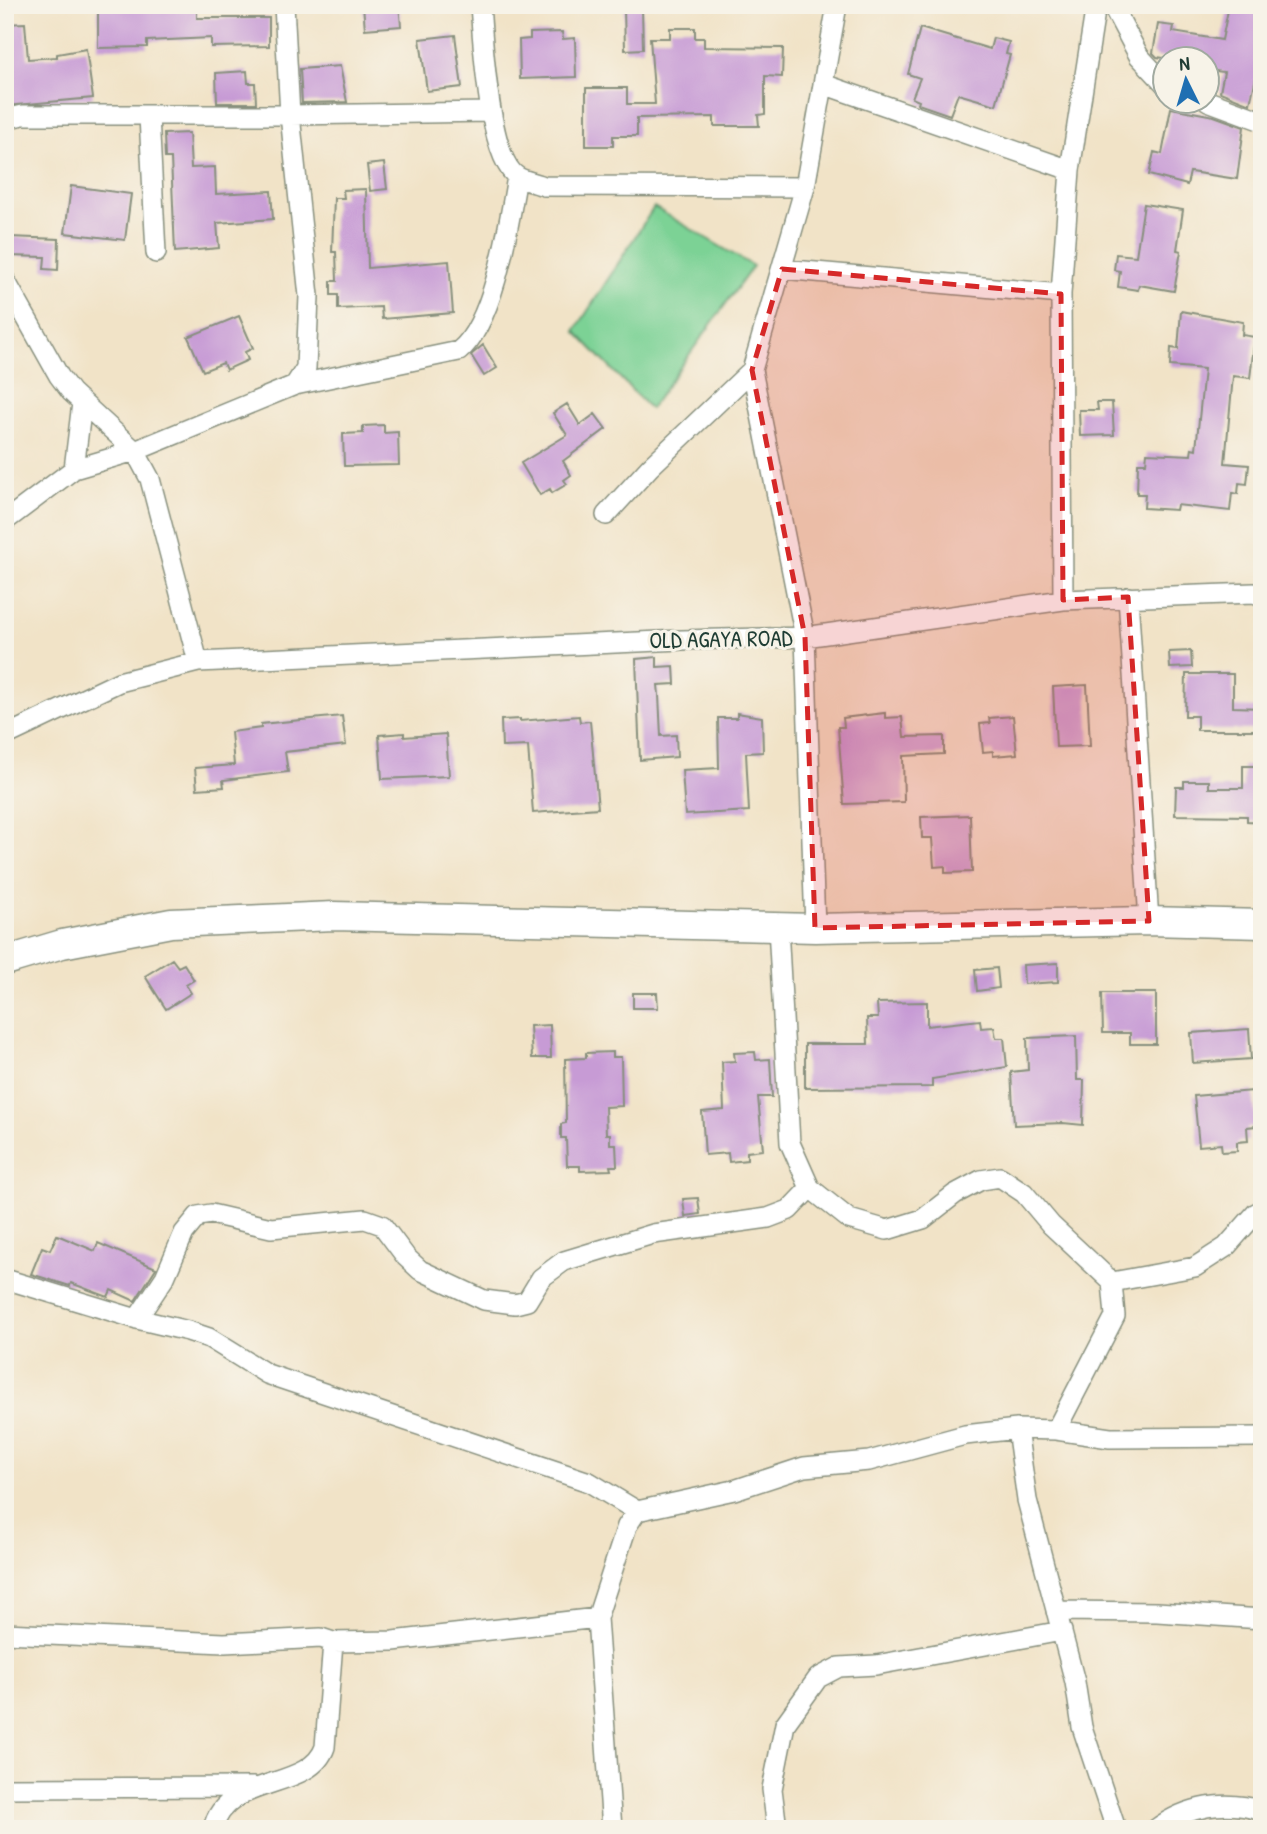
<svg xmlns="http://www.w3.org/2000/svg" width="1267" height="1834" viewBox="0 0 1267 1834" font-family="'Patrick Hand',sans-serif">
	<style>
		.green { fill: #7cd295; stroke: #4e8864; stroke-width: 2 }
		.building { fill: #c79bd5 }
		.lines { fill: none; stroke-linecap: round; stroke-linejoin: round }
		.street-casing { stroke: #88907e; stroke-width: 22 }
		.secondary-casing { stroke: #88907e; stroke-width: 31 }
		.street { stroke: #fff; stroke-width: 19 }
		.secondary { stroke: #fff; stroke-width: 28 }
		.marked { fill: #d62828; fill-opacity: 0.2; stroke: #d62828; stroke-width: 5; stroke-dasharray: 14 9; stroke-linejoin: round }
		.labels { text-anchor: middle; stroke-width: 6; stroke-linejoin: round; paint-order: stroke }
		.street-label { font-size: 23px; fill: #1f3d34; stroke: #f7f3e8 }
	</style>
	<rect width="100%" height="100%" fill="#f7f3e8"/>
	<filter id="ink" filterUnits="userSpaceOnUse"><feTurbulence type="fractalNoise" baseFrequency=".0143" numOctaves="2"/><feDisplacementMap in="SourceGraphic" scale="14" xChannelSelector="R" yChannelSelector="G"/><feConvolveMatrix kernelMatrix="1 2 1 2 8 2 1 2 1" color-interpolation-filters="sRGB"/></filter>
	<filter id="wash" filterUnits="userSpaceOnUse"><feTurbulence type="fractalNoise" baseFrequency=".00686" numOctaves="4" result="noise"/><feDisplacementMap in="SourceGraphic" scale="28" xChannelSelector="R" yChannelSelector="G"/><feGaussianBlur stdDeviation="1.57" result="paint"/><feColorMatrix in="noise" values="0 0 0 0 0 0 0 0 0 0 0 0 0 0 0 0 0 1.4 0 .05"/><feComposite in="paint" operator="in"/></filter>
	<g filter="url(#wash)">
		<rect width="100%" height="100%" fill="#f1e3c7"/>
		<path class="green" d="M654,207L753,266L650,409L575,331Z"/>
		<g id="blocks">
			<path class="building" d="M98,5H197V18H269V46L211,47V38L147,41V47L98,48Z
				M363,5H399L401,26L365,29Z
				M1229,5H1262V26L1255,60H1260L1250,104L1220,92L1224,72L1208,70V60H1177L1157,57L1153,53L1158,24L1174,26L1173,32L1222,40Z
				M642,7L643,49L625,50L624,8Z
				M25,23L28,59L57,57V54L86,49L93,98L5,106V24Z
				M670,28H695V38H704V47L783,48L782,77L765,76V114L758,115L759,126H714V117L637,118V136H613V146H586V88H627V104H655L650,38H670Z
				M920,28L990,49L993,38L1009,42L1006,54L1010,55L996,105L958,94L950,115L918,104L919,101L912,98L920,78L908,74Z
				M562,32L563,39L575,38L576,77L520,79L519,40L530,39V33Z
				M455,35L462,87L427,91L420,39Z
				M340,66L347,102L302,103L300,69Z
				M247,71L248,83H255L256,103H217L216,73Z
				M1171,108L1214,116L1244,127L1237,179L1190,172L1187,185L1149,175L1154,152L1162,154Z
				M189,133L191,168L215,167L216,194L271,191L273,219L217,223L219,248L175,252L171,158H165L164,134Z
				M384,163L387,189L370,191L367,165Z
				M71,186L131,194L125,240L65,233Z
				M366,189L368,268L449,261L453,313L382,319L381,307L338,309V295H331V281H337L336,252H332L334,198H344L343,190Z
				M1144,204L1183,210L1177,250L1181,251L1174,291L1139,285L1138,290L1118,287L1120,271L1114,270L1116,254L1136,256Z
				M10,237L59,239L58,270L44,269L45,257L9,256Z
				M1181,311L1243,322L1242,335L1255,337L1250,378L1233,376L1225,463L1249,465L1247,484L1239,483L1238,494L1232,493L1230,511L1177,505L1176,510L1144,508L1145,494H1137L1138,463H1146L1147,453L1191,455L1192,448L1196,449L1204,369L1170,366L1171,348L1178,349Z
				M239,316L253,348L245,352L248,360L226,370L223,363L203,371L188,337Z
				M483,345L497,368L484,376L471,355Z
				M1097,402H1112L1114,435L1080,436L1079,410H1098Z
				M567,404L580,425L595,414L606,429L563,461L571,475L564,480L567,484L552,493L550,489L540,495L521,463L567,435L553,413Z
				M384,425V433L398,432L399,465L344,466L343,434L363,433V426Z
				M1191,651L1192,667L1170,668L1169,652Z
				M657,657V667L674,666L675,684L658,685L659,695L661,736L676,735L677,757L640,760L636,659Z
				M1186,674H1233V707L1262,708V730H1197V716H1185Z
				M1087,685L1090,746L1056,747L1053,687Z
				M737,713L762,717L763,752L746,753L749,811L685,815L682,770L719,768L718,718H737Z
				M885,713V718L902,717L904,737L944,736V754L903,756L904,802L844,804L838,727H844L843,718Z
				M342,716L346,745L285,752L288,772L223,780L224,787L197,789L195,768L234,765L231,732L261,728V724Z
				M579,716L580,722L590,721L598,808L533,813L528,746L502,747L501,720L520,719V721Z
				M1013,716L1017,754L993,756V751L983,752L980,724L990,723L989,718Z
				M404,733V737L446,734L449,776L382,779L379,735Z
				M1243,766H1262V822L1247,821V816L1175,815L1176,787H1184V781H1209V788H1243Z
				M970,815L972,872L945,873V866L934,867L932,838H922L921,817Z
				M172,959L178,967L184,964L194,980L186,985L191,993L166,1009L145,976Z
				M1058,963V982L1024,984L1023,965Z
				M997,968L999,988L977,991L975,970Z
				M633,993H657L658,1008H633Z
				M1102,993H1156V1044H1130V1033H1103Z
				M927,1002V1026L980,1020L981,1028L994,1027L996,1038H1004L1007,1067L932,1079V1087L805,1088V1044H868L867,1018H878L877,1003Z
				M550,1025L551,1058H532L530,1026Z
				M1249,1029L1251,1059L1193,1063L1191,1033Z
				M1076,1036L1077,1080H1084L1083,1125L1063,1123L1014,1125L1011,1072L1028,1070L1027,1038Z
				M613,1052V1057H621L622,1106L605,1107L606,1134H610V1144H616L617,1166H610L611,1170L580,1171V1166H567L566,1138H561V1124L566,1123L565,1059L586,1058V1053Z
				M755,1052L756,1060L770,1059L772,1097H758L763,1150L747,1152V1160L729,1162L728,1153L705,1155L702,1112L724,1110L722,1062L735,1061L734,1053Z
				M1253,1091L1256,1126L1247,1127L1248,1141L1237,1142V1151L1222,1152L1221,1144L1199,1146L1194,1096Z
				M698,1198L700,1214L685,1216L683,1199Z
				M57,1235L95,1251L98,1243L156,1268L135,1301L111,1290L108,1297L71,1283L70,1286L31,1274L42,1247L50,1250Z"/>
		</g>
	</g>
	<g filter="url(#ink)">
		<use href="#blocks" fill-opacity="0" stroke="#88907e" stroke-width="2"/>
		<g class="lines">
			<g class="street-casing">
				<path id="street" d="M480,5C483,40 488,159 518,177C525,181 536,183 544,186L805,187
					M1112,5L1139,56L1166,85
					M823,84L1070,170
					M1208,101L1262,121
					M149,116L156,253
					M5,119L23,115H290L284,5
					M782,269L1061,294
					M5,280L59,376L71,392L135,451L150,479L198,662
					M295,385L459,351C495,322 509,222 517,177
					M74,469L82,403
					M606,515L650,467L752,370
					M5,521L74,469L135,451L295,385L306,368L309,296L290,115L491,112
					M1128,597L1149,921
					M1063,600L1061,294L1070,170L1096,5
					M5,736L119,682L198,662L682,640L805,637L1063,600L1254,593L1262,596
					M778,927L790,1143L810,1188L849,1219L887,1230L923,1219L955,1194L981,1180L1000,1177L1024,1193L1051,1225L1112,1282L1115,1316L1056,1430
					M815,928L805,637L752,370L805,187L837,5
					M5,1279L137,1319L188,1331L209,1338L267,1374L589,1482L637,1511
					M1112,1282L1195,1267L1226,1247L1256,1213L1262,1210
					M137,1319L165,1277L184,1233L198,1216L211,1214L271,1228L365,1219L382,1225L406,1257L420,1270L484,1300L515,1304L527,1301L541,1278L564,1261L653,1234L768,1218L789,1210L810,1188
					M1017,1429L1027,1500L1075,1682L1082,1727L1116,1829
					M1056,1611L1157,1612L1262,1619
					M5,1633L224,1643L321,1638L333,1642
					M5,1788L253,1787
					M213,1829C225,1774 310,1792 325,1747L333,1642L393,1641L597,1618
					M612,1829L597,1618L627,1526L637,1511L734,1490L804,1467L869,1461L965,1435L1017,1429L1056,1430L1110,1438L1262,1437
					M777,1829L772,1789L785,1724L818,1678L839,1667L876,1665L1062,1631
					M1156,1829C1187,1806 1226,1799 1262,1811"/>
			</g>
			<g class="secondary-casing">
				<path id="secondary" d="M5,961L62,944L171,923L334,916L815,928L1149,921L1262,924"/>
			</g>
			<use href="#street" class="street"/>
			<use href="#secondary" class="secondary"/>
		</g>
	</g>
	<path class="marked" d="M782,269L1061,294L1063,600L1128,597L1149,921L815,928L805,637L752,370Z"/>
	<g class="labels">
		<g class="street-label">
			<text transform="translate(721 639) rotate(-1)" y="8">OLD AGAYA ROAD</text>
		</g>
	</g>
	<rect width="1267" height="1834" fill="none" stroke="#f7f3e8" stroke-width="28"/>
	<g transform="translate(1186 80) rotate(355)"><circle r="33" fill="#f7f3e8" stroke="#a1aaa0" stroke-width="2"/>
	<path d="M0-5L12 26L0 18L-12 26Z" fill="#1f6fb2"/>
	<text y="-10" font-size="19" font-weight="bold" text-anchor="middle" fill="#1f3d34">N</text>
	</g>
</svg>
